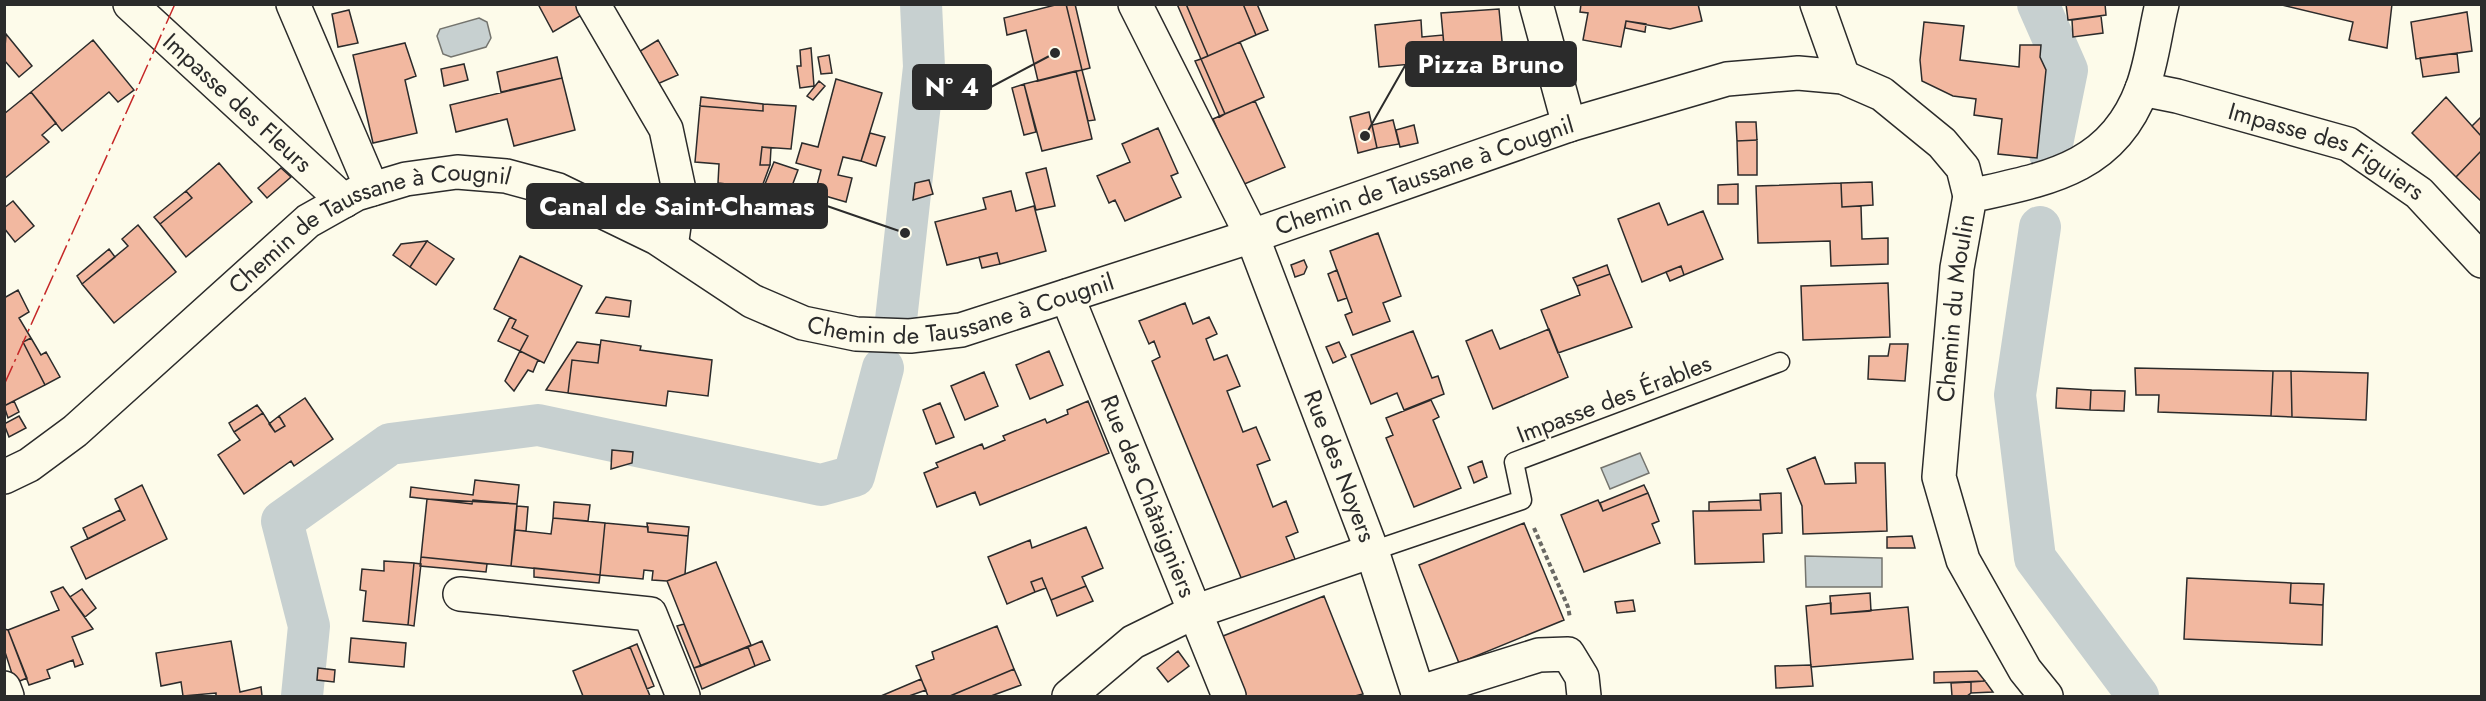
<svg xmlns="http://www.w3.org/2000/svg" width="2486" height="701" viewBox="0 0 2486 701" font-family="Jost,sans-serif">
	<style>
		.water { fill: #c7d0d0; stroke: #74746e; stroke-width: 1.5 }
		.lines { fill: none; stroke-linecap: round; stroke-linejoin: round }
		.canal { stroke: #c7d0d0; stroke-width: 42 }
		.building { fill: #f2b8a0; stroke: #2b2b2b; stroke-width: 1.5 }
		.lane-casing { stroke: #2b2b2b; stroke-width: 21 }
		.street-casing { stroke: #2b2b2b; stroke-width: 36 }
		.secondary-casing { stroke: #2b2b2b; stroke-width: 36 }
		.path { stroke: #6a6964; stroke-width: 4; stroke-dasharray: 4.5 3; stroke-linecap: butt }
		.lane { stroke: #fdfbea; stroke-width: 18 }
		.street { stroke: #fdfbea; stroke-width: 33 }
		.secondary { stroke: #fdfbea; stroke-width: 33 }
		.power { stroke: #c62828; stroke-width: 1.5; stroke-dasharray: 21 4.5 3 4.5; stroke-linecap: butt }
		.labels { text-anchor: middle; stroke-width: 4.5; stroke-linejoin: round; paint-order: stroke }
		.street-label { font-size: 24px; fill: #2b2b2b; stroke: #fdfbea }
		.leader { fill: none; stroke: #2b2b2b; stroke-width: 2 }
		.callout-dot { fill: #2b2b2b; stroke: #fdfbea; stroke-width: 2 }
		.callout { fill: #2b2b2b; stroke: #2b2b2b; stroke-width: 2 }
		.callout-label { font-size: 26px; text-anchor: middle; font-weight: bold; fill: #fff }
	</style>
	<rect width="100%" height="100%" fill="#fdfbea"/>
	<path class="water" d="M479,18L487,22L491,38L486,47L451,57L443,54L437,36L440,29Z
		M1640,453L1649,473L1610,489L1601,468Z
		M1805,556L1882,558V587H1806Z"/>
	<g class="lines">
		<path class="canal" d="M2038,4L2067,70L2050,154
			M2040,227L2015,395L2035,558L2138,696
			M896,320L924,67L921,4
			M302,696L309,626L282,521L390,444L538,425L821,485L854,476L883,368"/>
	</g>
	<path class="building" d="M538,4H580L585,13L553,32Z
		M1059,4H1066L1082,70L1038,81L1026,30L1007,35L1004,18Z
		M1066,4H1075L1090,68L1082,70Z
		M1177,4H1186L1208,56L1201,59Z
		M1186,4H1243L1256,35L1208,56Z
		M1243,4H1257L1268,30L1256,35Z
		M1581,4H1698L1702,21L1670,29L1626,21L1621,47L1583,40L1588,13L1580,12Z
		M2066,4H2105L2106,15L2068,20Z
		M2278,4H2392L2387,48L2349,40L2353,22Z
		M1499,9L1504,62L1446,67L1441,13Z
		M349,10L358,43L338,47L332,14Z
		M2467,12L2472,51L2416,59L2411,22Z
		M2101,16L2103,33L2073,37L2072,20Z
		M1421,20L1422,37L1443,35L1447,81L1425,83L1423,63L1379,67L1375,25Z
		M1626,21L1646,24L1645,32L1625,28Z
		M1924,22L1964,26L1960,60L2019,67L2020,45H2041L2040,57L2046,70L2037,158L1998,154L2002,119L1974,115L1976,99L1953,96L1922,81L1920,60Z
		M6,34L32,66L19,77L4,60Z
		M93,40L134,90L118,102L109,92L62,131L31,92Z
		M658,40L678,75L655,85L637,53Z
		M1240,42L1264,97L1225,114L1201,59Z
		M405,43L416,76L405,80L417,133L373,143L353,55Z
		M811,48L814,86L800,88L797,66H801L800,50Z
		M2457,53L2459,72L2423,77L2420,58Z
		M829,55L832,73L821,74L818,57Z
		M557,57L562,78L501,92L497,72Z
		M1201,59L1225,114L1220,117L1195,61Z
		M464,64L468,80L444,86L441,69Z
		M1082,70L1095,120L1088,121L1076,71Z
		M1076,71L1092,139L1042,151L1024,84Z
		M562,78L575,130L514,146L507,119L456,132L450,105Z
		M836,79L882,93L861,161L843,157L838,175L852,178L846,202L815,193L821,170L796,163L802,143L818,147Z
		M819,81L825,86L813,100L807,96Z
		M1024,84L1036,132L1024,135L1012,88Z
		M31,92L56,123L42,135L49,142L4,179V114Z
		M701,97L763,104V111L700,106Z
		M2446,97L2482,137V150L2456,177L2412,133Z
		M1255,101L1285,167L1242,185L1213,119Z
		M763,104L796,106L791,149L762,147L760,165H770L763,184L776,205L725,201L726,184L718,183L719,164L695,162L700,106L763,111Z
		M1369,112L1377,148L1358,153L1350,117Z
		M2482,116V137L2472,126Z
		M1393,120L1399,144L1377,148L1372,125Z
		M1736,122H1756L1757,140L1737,141Z
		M1414,125L1418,143L1400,147L1396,130Z
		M1158,128L1178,173L1171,176L1181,197L1125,221L1115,200L1109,203L1097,176L1130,162L1122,144Z
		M870,133L885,137L876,166L861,161Z
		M1757,140V175H1738L1737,141Z
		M762,147L771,148L770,165H760Z
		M2482,150V202L2456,177Z
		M774,162L798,170L789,194L765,184Z
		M219,163L252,202L186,257L160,224L192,198L186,191Z
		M281,168L291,177L267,198L258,188Z
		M1046,168L1055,206L1036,210L1026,173Z
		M929,180L933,194L913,200L915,183Z
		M1872,182L1873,205L1842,207L1841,183Z
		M1841,183L1842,207L1861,206L1862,239L1888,238V264L1831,266L1830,241L1758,243L1756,186Z
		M1738,184V204H1718V185Z
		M186,191L192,198L160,224L154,217Z
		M1011,191L1016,211L1034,206L1046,251L1000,264L997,253L947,265L935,222L986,209L983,198Z
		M13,201L34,226L15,242L4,228V208Z
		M1659,203L1668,225L1703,211L1723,259L1684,275L1681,266L1642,282L1618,219Z
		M138,225L176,272L114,323L82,284L128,246L122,239Z
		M1378,233L1401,296L1383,303L1390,321L1353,335L1345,315L1352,312L1330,251Z
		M427,241L410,267L393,255L401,244Z
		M427,241L454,259L436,285L410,267Z
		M109,249L115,257L82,284L77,276Z
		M997,253L1000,264L982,268L979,257Z
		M520,256L582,286L544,363L520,351L528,336L512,328L516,320L494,309Z
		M1304,260L1307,267L1304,274L1295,277L1291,265Z
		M1607,265L1610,274L1577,286L1573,278Z
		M1681,266L1684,275L1670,281L1666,272Z
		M1337,270L1347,298L1338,301L1328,274Z
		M1610,274L1632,327L1558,353L1541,310L1580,295L1577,286Z
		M1888,283L1890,337L1803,340L1801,286Z
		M18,290L29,312L19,318L31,338L23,342L45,385L4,406V298Z
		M606,297L631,301L629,317L596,313Z
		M1185,303L1193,324L1209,317L1217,334L1206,339L1214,360L1227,355L1240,386L1227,391L1243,432L1256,427L1270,460L1257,465L1273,507L1286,501L1298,532L1286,537L1295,559L1242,580L1152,361L1160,357L1154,341L1149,344L1139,321Z
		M510,317L516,320L512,328L528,336L520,351L498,341Z
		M1549,329L1568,377L1493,409L1466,341L1492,330L1500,349Z
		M1413,331L1432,378L1438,376L1444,394L1404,410L1397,393L1371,404L1351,355Z
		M31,338L41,355L46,352L60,377L45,385L23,342Z
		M601,340L641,346L640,350L712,360L708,396L668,391L666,406L568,393L572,360L598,363Z
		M577,342L600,345L598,363L572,360L568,393L546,390Z
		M1339,342L1346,357L1333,363L1326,347Z
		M1890,344H1908L1905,381L1868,379L1869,356H1888Z
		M520,351L538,360L533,372L528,370L514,391L505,381Z
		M1049,351L1063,385L1030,399L1016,365Z
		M2135,368L2273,371L2271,416L2158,412L2159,395H2136Z
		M2273,371H2291L2292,417L2271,416Z
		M2291,371L2368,373L2366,420L2292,417Z
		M984,372L998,406L965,420L951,386Z
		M2057,388L2091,390L2090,410L2056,408Z
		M2091,390L2125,391L2124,411L2090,410Z
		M305,398L333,439L294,466L291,461L244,494L218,455L240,440L234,432L263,413L275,432L285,426L279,416Z
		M1431,400L1439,417L1433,420L1461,488L1414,507L1386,438L1393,435L1386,418Z
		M14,401L19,412L8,418L4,406Z
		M1088,401L1109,453L980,505L975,492L937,507L924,473L938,467L936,463L982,444L984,449L1005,440L1003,436L1045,419L1047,423L1068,414L1067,410Z
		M940,403L954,437L936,444L923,410Z
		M257,405L263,413L234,432L229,423Z
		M19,416L26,428L9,437L4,424Z
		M279,416L285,426L275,432L269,424Z
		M612,450L633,452L632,463L611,469Z
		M1815,457L1825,484L1856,483L1855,463H1885L1887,531L1803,534L1802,506L1787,469Z
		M1482,461L1487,477L1474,483L1468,467Z
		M475,480L519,485L517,504L473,500L472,504L410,497L411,487L473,495Z
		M142,485L167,539L86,579L71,547L125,520L115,499Z
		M1644,485L1648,493L1603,511L1600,503Z
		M1648,493L1659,521L1652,524L1660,543L1584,572L1561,515L1598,500L1603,511Z
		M1781,493L1782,533L1763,534L1764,562L1695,564L1693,511L1761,510L1760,494Z
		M427,499L517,504L511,566L421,557Z
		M1760,500L1761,510L1709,511V502Z
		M554,502L590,505L588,521L553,518Z
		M517,506L528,507L526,531L515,530Z
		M120,510L125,520L88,539L83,528Z
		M553,518L605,523L600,575L511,566L515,530L551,534Z
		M605,523L648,527V532L688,536L685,574L667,581L652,580L653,571L644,570L643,579L600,575Z
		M647,523L689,527L688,536L648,532Z
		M1524,523L1564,620L1459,663L1419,565Z
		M1086,527L1103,568L1082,577L1086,586L1051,600L1042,578L1031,582L1035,592L1007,604L988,557L1030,540L1032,548Z
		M1912,536L1915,548H1887V537Z
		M421,557L487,564L486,572L420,566Z
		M384,561L414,563L408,625L363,621L366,591L360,590L362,569L384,571Z
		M716,562L751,645L701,666L667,581Z
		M414,563L421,564L414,626L408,625Z
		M534,568L600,575L599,583L534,577Z
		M1042,578L1046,588L1035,592L1031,582Z
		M2187,578L2291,583L2290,603L2323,605L2322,645L2184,639Z
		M2291,583L2324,584L2323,605L2290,603Z
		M1086,586L1093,601L1057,616L1051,600Z
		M63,587L93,629L72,637L83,664L75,667L73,660L47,670L50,678L29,685L8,630L59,610L51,592Z
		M82,589L96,608L85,617L70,597Z
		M1870,593L1871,611L1831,614L1830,596Z
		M1324,596L1363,694L1355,696H1241L1218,638Z
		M1633,600L1635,611L1617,613L1615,602Z
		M1831,603V614L1908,607L1913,659L1811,667L1806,606Z
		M684,624L701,666L694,668L677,626Z
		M997,626L1014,669L950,696H928L916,666L934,659L932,652Z
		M4,629L8,630L27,678L15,683L4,649Z
		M351,638L406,643L404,667L349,662Z
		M231,641L240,692L261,687L262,696H216V693L183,696L181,682L161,686L156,653Z
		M762,641L770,660L755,666L748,647Z
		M637,644L654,686L647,689L630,647Z
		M630,647L650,696H583L573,671Z
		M748,647L755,666L702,689L694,668Z
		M1178,651L1189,666L1168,682L1157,668Z
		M1811,665L1813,686L1776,688L1775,666Z
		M318,668L335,670L334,682L317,680Z
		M1014,669L1021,685L991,696H950Z
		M1977,671L1985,681L1934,683V672Z
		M921,679L926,690L909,696H881Z
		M1985,681L1993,692L1971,693V682Z
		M1971,682V693L1967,696H1952L1951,683Z"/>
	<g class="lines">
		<g class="lane-casing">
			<path id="lane" d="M1372,551L1522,500L1514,462L1780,362"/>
		</g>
		<g class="street-casing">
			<g id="street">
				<path id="s1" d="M130,4L344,201"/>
				<path d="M293,4L372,189"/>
				<path d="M593,4L666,129L679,190L671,247"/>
				<path id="s2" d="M1135,4L1252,236L1372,551L1419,696"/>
				<path d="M1536,4L1569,125"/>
				<path d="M1817,4L1843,77"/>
				<path id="s3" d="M2142,89L2177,96L2348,144L2419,193L2482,261"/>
				<path id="s4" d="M1067,296L1229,696"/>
				<path id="s5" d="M4,477L29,465L75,431L308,221L356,194L406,179L457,172L506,176L558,190L657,238L752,301L803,323L856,334L910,336L961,330L1252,236L1569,125L1727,79L1798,73L1843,77L1882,94L1942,143L1963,168L1970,196"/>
				<path d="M460,594L650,614L683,696"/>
				<path d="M4,688L7,696"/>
				<path d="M1418,693L1539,655L1568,654L1582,677L1584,696"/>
				<path d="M1069,696L1133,642L1194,612L1372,551"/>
			</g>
		</g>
		<g class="secondary-casing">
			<g id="secondary">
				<path id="s6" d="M2046,696L2025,670L1963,560L1939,477L1957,268L1970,196C2045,179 2112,170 2142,89C2152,63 2155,32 2162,4"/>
			</g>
		</g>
		<path class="path" d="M1534,528L1568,607L1570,618"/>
		<use href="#lane" class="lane"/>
		<use href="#street" class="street"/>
		<use href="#secondary" class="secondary"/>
		<path class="power" d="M4,385L175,4"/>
	</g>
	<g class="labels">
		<g class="street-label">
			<text dy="8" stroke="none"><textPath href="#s1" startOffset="146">Impasse des Fleurs</textPath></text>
			<text dy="8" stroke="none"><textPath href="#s3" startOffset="196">Impasse des Figuiers</textPath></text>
			<text dy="8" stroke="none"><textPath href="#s5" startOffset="1588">Chemin de Taussane à Cougnil</textPath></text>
			<text dy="8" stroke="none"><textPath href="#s5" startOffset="454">Chemin de Taussane à Cougnil</textPath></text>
			<text dy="8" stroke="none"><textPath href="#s5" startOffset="1102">Chemin de Taussane à Cougnil</textPath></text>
			<text dy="8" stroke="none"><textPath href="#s6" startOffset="416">Chemin du Moulin</textPath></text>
			<text transform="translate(1614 399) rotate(-21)" y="8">Impasse des Érables</text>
			<text dy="8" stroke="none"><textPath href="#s2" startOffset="506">Rue des Noyers</textPath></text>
			<text dy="8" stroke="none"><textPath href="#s4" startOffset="216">Rue des Châtaigniers</textPath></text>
		</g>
	</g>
	<path class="leader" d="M1365 136L1406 64M1055 53L991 87M905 233L827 206"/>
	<g class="callout-dot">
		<circle cx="1365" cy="136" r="6"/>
		<circle cx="1055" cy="53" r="6"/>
		<circle cx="905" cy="233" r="6"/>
	</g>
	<g class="callout">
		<rect x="1406" y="42" width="170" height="44" rx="6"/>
		<rect x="913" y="65" width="78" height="44" rx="6"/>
		<rect x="527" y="184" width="300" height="44" rx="6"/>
	</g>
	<g class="callout-label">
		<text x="1491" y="73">Pizza Bruno</text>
		<text x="952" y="96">N° 4</text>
		<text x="677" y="215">Canal de Saint-Chamas</text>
	</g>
	<rect width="2486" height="701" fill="none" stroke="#2b2b2b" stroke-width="12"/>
</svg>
